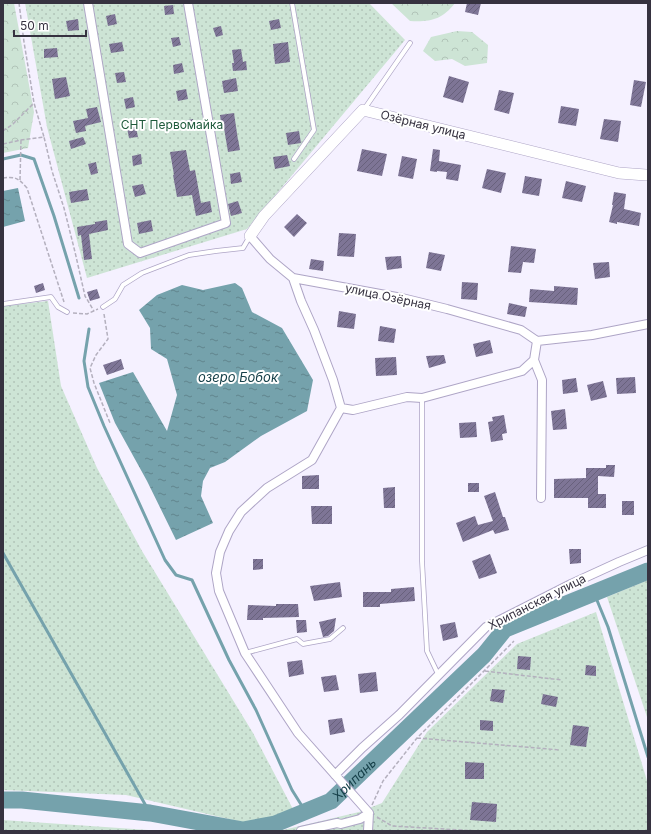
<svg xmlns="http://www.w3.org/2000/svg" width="651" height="834" viewBox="0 0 651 834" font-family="Inter,sans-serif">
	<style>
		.grass { fill: url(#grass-dots) }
		.forest { fill: url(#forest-crowns) }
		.water { fill: url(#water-ripples) }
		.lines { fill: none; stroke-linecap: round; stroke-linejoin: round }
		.stream { stroke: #75a2ac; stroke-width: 3 }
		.river { stroke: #75a2ac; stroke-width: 17 }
		.building { fill: url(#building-hatch) }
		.lane-casing { stroke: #aea5c6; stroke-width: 5.5 }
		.street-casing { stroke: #aea5c6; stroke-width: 10 }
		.secondary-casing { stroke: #aea5c6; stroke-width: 12 }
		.path { stroke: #b4b0be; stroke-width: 1.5; stroke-dasharray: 4 2; stroke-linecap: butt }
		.lane { stroke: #fff; stroke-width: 4 }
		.street { stroke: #fff; stroke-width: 8 }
		.secondary { stroke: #fff; stroke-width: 11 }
		.labels { text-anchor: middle; stroke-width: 4; stroke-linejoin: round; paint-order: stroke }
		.park-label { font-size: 12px; fill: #1e5a3b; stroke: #fff }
		.street-label { font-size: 12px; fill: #363240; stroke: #fff }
		.water-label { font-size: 13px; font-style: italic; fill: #17414a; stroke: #fff }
	</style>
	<defs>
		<pattern id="grass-dots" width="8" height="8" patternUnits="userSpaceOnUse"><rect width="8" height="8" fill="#cde4d5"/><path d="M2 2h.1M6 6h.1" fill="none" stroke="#b1c4b8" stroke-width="1.8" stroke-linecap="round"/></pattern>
		<pattern id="forest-crowns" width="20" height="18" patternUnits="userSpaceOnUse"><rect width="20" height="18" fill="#cde4d5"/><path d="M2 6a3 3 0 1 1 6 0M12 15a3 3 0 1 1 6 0" fill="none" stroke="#b1c4b8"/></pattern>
		<pattern id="water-ripples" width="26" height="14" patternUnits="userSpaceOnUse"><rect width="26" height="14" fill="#75a2ac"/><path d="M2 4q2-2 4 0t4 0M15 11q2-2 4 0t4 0" fill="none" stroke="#61858d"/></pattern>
		<pattern id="building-hatch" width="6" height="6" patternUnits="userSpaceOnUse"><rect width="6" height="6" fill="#7e7596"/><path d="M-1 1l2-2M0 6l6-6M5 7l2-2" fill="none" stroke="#68617c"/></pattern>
	</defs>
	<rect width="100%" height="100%" fill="#f5f1ff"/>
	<path class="grass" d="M25,3H369L405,40L247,229L87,278L47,127Z
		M48,301L61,386L97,468L142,551L253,733L294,811L250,824L126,795L3,790V306Z
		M648,580V720L607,597Z
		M596,612L648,784V831H279L359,812L382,803L427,732L517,644Z
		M3,820L163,831H3Z"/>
	<path class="forest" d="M3,3H14L34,112L28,148L3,153Z
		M391,3H455C442,20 430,22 410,21Z
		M457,31L472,32L488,45L487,63L465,66L452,59L435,61L423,51L431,37Z"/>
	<path class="water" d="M18,188L25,221L3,227V191Z
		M235,283L242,288L252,312L282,328L313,380L307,411L261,436L225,462L210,468L203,481L201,496L213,523L176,540L147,481L115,423L99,383L133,372L167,431L177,395L167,359L151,349L150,328L139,310L157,295L182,285L203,290Z"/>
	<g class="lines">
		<path class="stream" d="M3,159L21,155L34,159L54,216L79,298
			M89,329L84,361L88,387L104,426L165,560L176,575L192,580L229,660L256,710L278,759L292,790L302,806L304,813
			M3,553L150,813
			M594,593L608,627L648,757"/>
		<path class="river" id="s1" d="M3,800H22L150,813L243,830L275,824L331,801L484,655L505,629L648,571"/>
	</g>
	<path class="building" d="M467,3H481L478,15L465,12Z
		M173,5L174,14L165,15L164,6Z
		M115,14L117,24L108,26L106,16Z
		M78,19L79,30L68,31L66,21Z
		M279,19L281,28L271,30L269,21Z
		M221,26L223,35L216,37L213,28Z
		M179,37L181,45L173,47L171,38Z
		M122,42L124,51L111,53L109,44Z
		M288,42L290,62L275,64L273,44Z
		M57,48L58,57L44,58V49Z
		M241,49L243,62L246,61L247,70L233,71L232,63H234L232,50Z
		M182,63L184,72L174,74L173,65Z
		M124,72L126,82L117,83L115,73Z
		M449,76L469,82L463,103L443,97Z
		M66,77L70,96L55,99L52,79Z
		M236,78L238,91L224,93L222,81Z
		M634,80L646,82L641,107L630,105Z
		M186,89L188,99L178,101L176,91Z
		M499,90L514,93L509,114L494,110Z
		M133,97L135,107L126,109L124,99Z
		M561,106L579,109L576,126L558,123Z
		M97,107L101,122L85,126L86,131L76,133L73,121L88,118L86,109Z
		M234,113L238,140V139L240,150L228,152L224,128L222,129L220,115Z
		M193,119L195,128L185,130L183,121Z
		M604,119L621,121L618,142L600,139Z
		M136,127L138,137L129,138L127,128Z
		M299,131L301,143L288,145L286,133Z
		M83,137L86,144L71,149L69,141Z
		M362,149L387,154L382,176L357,171Z
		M433,149L440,150L439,161L461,165L458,181L446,179L447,172L437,171V172L430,171Z
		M186,150L190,171L195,170L201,203L210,201L212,212L196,216L192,195L177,197L173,175H174L170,152Z
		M141,154L142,164L133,166L132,156Z
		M287,155L290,166L275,169L273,157Z
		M402,156L417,159L413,179L398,176Z
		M96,162L98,173L91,175L88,164Z
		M487,169L506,173L501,193L482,188Z
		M240,172L242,182L231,184L230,174Z
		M525,176L542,179L539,196L522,193Z
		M566,181L586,186L582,202L562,198Z
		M143,184L146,194L135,197L132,186Z
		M87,189L89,200L71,203L69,192Z
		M614,192L626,194L624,209L641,213L639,226L617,222V224L609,222L613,205H612Z
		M238,201L242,213L231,216L228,204Z
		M297,214L307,223L294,237L284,227Z
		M107,220L108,230L89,234L92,259L84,260L81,235L78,236L77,227L95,224V222Z
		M151,220L153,231L139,234L137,223Z
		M339,233L356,234L354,257L337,256Z
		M511,246L536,249L534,263L523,262L521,273L508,272Z
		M429,252L445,255L441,271L426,268Z
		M401,256L402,268L387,270L385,257Z
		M311,259L324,261L323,271L309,269Z
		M609,262L610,277L595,279L593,263Z
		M462,282L478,283L477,300L461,299Z
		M43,283L45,290L36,293L34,286Z
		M554,286L578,288L577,305L529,302L530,289L554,291Z
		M97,289L100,298L90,301L87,292Z
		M509,303L527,307L525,317L507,314Z
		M339,311L356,314L354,329L337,327Z
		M380,326L396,329L394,343L378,341Z
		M490,340L493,353L476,357L473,344Z
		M444,355L446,363L429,368L426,356Z
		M396,357L397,375L376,376L375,358Z
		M121,359L124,369L107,375L103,365Z
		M635,377L636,393L617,394L616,378Z
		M576,378L578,392L563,394L562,380Z
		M603,381L607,397L591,401L587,385Z
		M565,409L567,429L553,430L551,411Z
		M504,415L507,433L502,434L503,440L491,442L488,422L493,421L492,417Z
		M476,422L477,437L460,438L459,423Z
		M606,465H615L614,477L598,476V494H606V508H588V498H554V479L586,478V468H606Z
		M319,475V489H302V476Z
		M468,483H479V492H468Z
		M395,487V508H384L383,488Z
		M495,492L503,517H505L509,530L495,534L493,530L463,542L456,523L475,516L478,525L493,521L484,496Z
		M622,501H634V515H622Z
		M311,506H332V524H312Z
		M569,549H581V563L570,564Z
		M490,554L497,573L479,579L472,561Z
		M253,559H263V569L253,570Z
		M340,582L342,597L314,601L310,586Z
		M414,587L415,601L380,604V607H363V592H391V589Z
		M276,604H298L299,617L263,618V620H247L248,605L276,606Z
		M336,618L334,631L328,636L323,637L319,622Z
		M296,620H306L307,632L297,633Z
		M455,622L458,637L443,641L440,625Z
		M518,656L531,657L530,670L517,669Z
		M302,660L304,674L289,677L287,662Z
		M586,665L596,666V676L585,675Z
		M376,672L378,691L360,693L358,674Z
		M336,675L339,690L324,692L321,677Z
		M492,689L505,690L503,703L490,701Z
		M543,694L558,697L556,707L541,704Z
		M342,718L345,732L330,735L328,720Z
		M480,720L493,721V731L480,730Z
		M573,725L589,727L586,747L570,745Z
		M465,762L484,763V779H465Z
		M472,802L497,804L496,822L470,820Z"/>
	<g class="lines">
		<g class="lane-casing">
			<path id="lane" d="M292,3L314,130L294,159
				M365,108L410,43
				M3,304L51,297L58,307L67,312
				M103,307L115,299L123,285L142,273L189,255L216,251L243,248L250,236
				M422,398V561L427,651L438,674
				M245,653L297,639L303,644L330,639L343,628"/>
		</g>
		<g class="street-casing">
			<path id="street" d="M88,3L128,244L140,253L226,223L188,3
				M250,236L270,259L293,278L402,298L447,309L521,330L537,341
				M293,278L301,301L314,330L333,380L341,408
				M537,341L592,335L648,324
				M534,360L542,380L541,498
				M335,775L362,748L399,715L486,627L571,584L619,562L648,550
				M301,831L337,823L341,824L360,819L369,813
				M368,831L369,813L298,733L245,653L219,591L216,573L220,552L229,531L241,512L267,488L312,460L341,408L353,410L407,397L422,398L522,371L534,360L537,341"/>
		</g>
		<g class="secondary-casing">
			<path id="secondary" d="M250,236L264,216L363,110L619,173L646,175H648"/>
		</g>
		<path class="path" d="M19,3L24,42L34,103L44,137
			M3,131L13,124L34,103
			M3,144L21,140L44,137L52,171L64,208L75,252L85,296L94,311
			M3,178C16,176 19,179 27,188L64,302
			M20,180L21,140
			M73,313L87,314L98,309
			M104,314L108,339L96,355L90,368L94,383L110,423
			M485,671L562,680
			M417,738L560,750
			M372,805L383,781L417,738L514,641
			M377,817L392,826L478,831"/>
		<use href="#lane" class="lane"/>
		<use href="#street" class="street"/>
		<use href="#secondary" class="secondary"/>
	</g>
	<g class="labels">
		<g class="park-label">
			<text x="172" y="129">СНТ Первомайка</text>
		</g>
		<g class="street-label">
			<text transform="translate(423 125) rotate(14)" y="4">Озёрная улица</text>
			<text transform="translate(388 297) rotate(12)" y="4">улица Озёрная</text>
			<text transform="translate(537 602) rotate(-27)" y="4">Хрипанская улица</text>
		</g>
		<g class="water-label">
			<text x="238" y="382">озеро Бобок</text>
			<text dy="5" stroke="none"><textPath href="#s1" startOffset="367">Хрипань</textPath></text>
		</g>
	</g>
	<rect width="651" height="834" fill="none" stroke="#363240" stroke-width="8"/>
	<path d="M14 30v6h72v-6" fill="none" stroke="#363240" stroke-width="2"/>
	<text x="20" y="30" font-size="12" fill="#363240" stroke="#ffffff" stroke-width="3" paint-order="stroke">50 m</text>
</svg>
